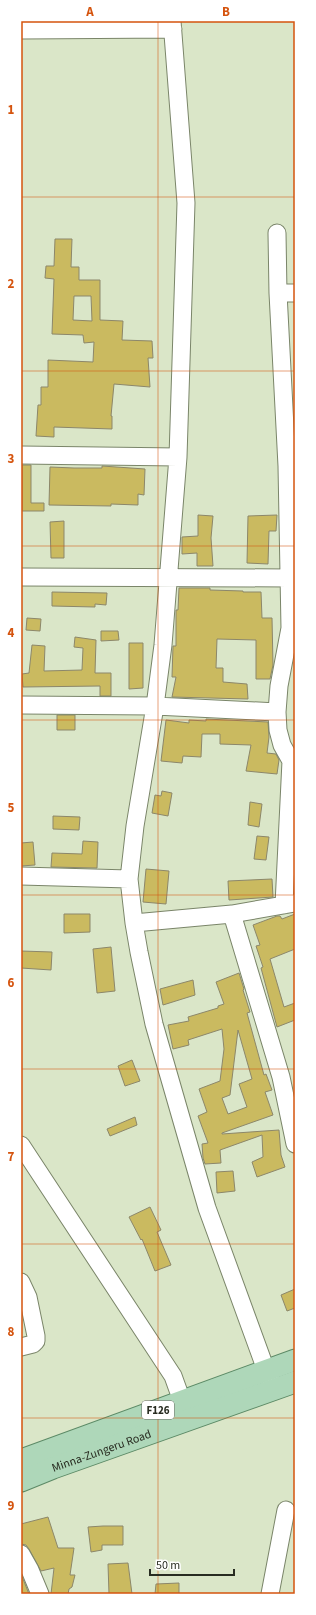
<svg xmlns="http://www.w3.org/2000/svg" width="316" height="1615" viewBox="0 0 316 1615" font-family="'Source Sans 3',sans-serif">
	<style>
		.building { fill: #caba60; stroke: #8c876a; fill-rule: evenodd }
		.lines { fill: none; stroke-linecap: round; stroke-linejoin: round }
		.minor-casing { stroke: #7a8569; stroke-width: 19 }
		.major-casing { stroke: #5c8a66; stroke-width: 23 }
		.minor { stroke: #fff; stroke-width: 17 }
		.major { stroke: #aed7b9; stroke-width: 21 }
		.grid { fill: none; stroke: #d5540e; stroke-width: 1; stroke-opacity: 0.55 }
		.labels { text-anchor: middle; stroke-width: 4; stroke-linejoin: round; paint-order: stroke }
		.shield { fill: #fff; stroke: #686b64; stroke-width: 1 }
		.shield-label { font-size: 11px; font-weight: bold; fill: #282c21 }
		.street-label { font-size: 12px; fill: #282c21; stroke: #fff }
		.neatline { fill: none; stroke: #d5540e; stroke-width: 1.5 }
		.grid-label { font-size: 13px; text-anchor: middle; font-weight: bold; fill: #d5540e }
	</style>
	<rect width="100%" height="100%" fill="#dae6c8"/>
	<path class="building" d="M55,239H72L71,267H79V280H100V320L123,321L122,340L152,341L153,358H148L150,387L114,384L111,416H112V429L54,427V437L36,436L38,405H41V387H48V360L93,362L94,342L84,343L83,335L52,334L54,279L45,278L46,266H54ZM74,296H91L92,321L73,320Z
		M22,465H31V503H44V511H22Z
		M102,466L145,469L144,495L138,494V505L111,504V506L49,505L50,467L74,468H102Z
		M198,515L213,516L211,538L213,566H197V553L182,554V537L198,536Z
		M277,515L276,531H269L268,564L247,563L248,516Z
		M64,521V558H51L50,522Z
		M179,588H210V590L243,591V592H261L262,618H272L273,665L270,679H256V640L217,639L216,668H223V682L247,684L248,699L172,697L176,677H172L173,646H176V610H178Z
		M52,592L107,593L106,605L95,604V607L52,606Z
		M27,618L41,619L40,631L26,630Z
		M101,631H118L119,640L101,641Z
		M75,637L96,640L95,673H111V696H100V686L23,687L22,674L29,673L32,645L45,646L44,671L82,670L83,648L74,647Z
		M129,643H143V688L129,689Z
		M57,715H75V730H57Z
		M206,719L268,722L269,737L267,753L276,754L279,760L277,774L246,771L251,745L220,744V734H202L201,757L183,756L182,763L161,761L166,720L189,723V720L206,721Z
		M162,791L172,793L168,816L152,813L155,795L161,796Z
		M250,802L262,804L259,827L248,825Z
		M53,816L80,817L79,830L53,829Z
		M257,836L269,837L266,860L254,859Z
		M83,841L98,842L97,868L51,867L52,853L82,854Z
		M33,842L35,865L21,866V843Z
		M146,869L169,871L166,904L143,902Z
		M272,879L273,897L229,900L228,881Z
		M64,914H90V932L64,933Z
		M295,914V949L270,959L284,1007L295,1003V1020L277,1027L261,968L263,967L256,946L260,945L253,925L277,916H280L282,919Z
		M111,947L115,991L97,993L93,949Z
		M21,951L52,952L51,970L21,968Z
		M239,973L244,989L243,990L250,1012L247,1013L264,1075L266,1074L272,1090L265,1092L273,1115L222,1133V1134L279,1130L281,1155L285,1167L257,1177L252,1162L263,1157L262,1135L220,1150L221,1163L205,1164L203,1158L202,1144L208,1143L198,1116L207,1112L199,1089L220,1081L224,1049L222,1029L188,1040L189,1045L173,1049L168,1025L189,1021L188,1017L218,1008V1006L224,1004L216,982ZM238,1030L252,1079L239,1084L247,1107L228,1114L222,1098L230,1095Z
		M193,980L195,995L163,1005L160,989Z
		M132,1060L140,1081L125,1086L118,1066Z
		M135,1117L137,1125L110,1136L107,1129Z
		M233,1171L235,1191L217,1193L216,1172Z
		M150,1207L161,1230L157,1232L171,1265L155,1271L142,1239L141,1240L129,1217Z
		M295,1289V1308L287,1311L281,1295Z
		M48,1517L58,1548H74L70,1575H75L72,1587L69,1589L68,1594H51L54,1568L41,1571L29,1549L26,1545L21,1544V1524Z
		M103,1526H123V1545H102V1550L91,1552L88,1527Z
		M128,1563L132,1594H109L108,1564Z
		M21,1574L29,1594H21Z
		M179,1583V1594H155L156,1584Z"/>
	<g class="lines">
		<g class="minor-casing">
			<path id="minor" d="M172,21L186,203L178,457L163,645L155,706L135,826L129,879L134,923L139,952L154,1024L207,1208L270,1381
				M21,30L173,29
				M277,233L278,293L287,466L290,628L279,686L277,712L278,730L282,745L291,761L284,905
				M278,293H295
				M21,455L178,457
				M21,577L289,578
				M21,705L155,706L277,712
				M21,876L129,879
				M232,914L281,1077L295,1144
				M134,923L232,914L295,903
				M21,1145L173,1376L182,1401
				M21,1282L28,1297L36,1336V1341L33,1344L21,1347
				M21,1554L30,1570L40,1594
				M270,1594L286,1510"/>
		</g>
		<g class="major-casing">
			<g id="major">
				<path d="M21,1460L295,1360"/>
				<path id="s1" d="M21,1481L53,1468L295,1382"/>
			</g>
		</g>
		<use href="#minor" class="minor"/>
		<use href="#major" class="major"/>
	</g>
	<path class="grid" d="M158,21V1594M21,197H295M21,371H295M21,546H295M21,720H295M21,895H295M21,1069H295M21,1244H295M21,1418H295"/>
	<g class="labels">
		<rect class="shield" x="142" y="1401" width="32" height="18" rx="3"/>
		<g class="shield-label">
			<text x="158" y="1414">F126</text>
		</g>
		<g class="street-label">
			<text dy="4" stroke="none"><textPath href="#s1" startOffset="86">Minna-Zungeru Road</textPath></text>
		</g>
	</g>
	<rect width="316" height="1615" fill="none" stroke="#ffffff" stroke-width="44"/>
	<path d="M150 1569v6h84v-6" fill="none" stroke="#282c21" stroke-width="2"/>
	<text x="156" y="1569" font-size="12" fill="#282c21" stroke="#ffffff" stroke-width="3" paint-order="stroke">50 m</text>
	<rect x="22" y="22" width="272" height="1571" class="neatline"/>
	<g class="grid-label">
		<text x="90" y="16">A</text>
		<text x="226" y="16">B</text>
		<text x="11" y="114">1</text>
		<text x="11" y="288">2</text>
		<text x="11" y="463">3</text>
		<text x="11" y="637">4</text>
		<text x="11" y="812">5</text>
		<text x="11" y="987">6</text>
		<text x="11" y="1161">7</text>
		<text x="11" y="1336">8</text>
		<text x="11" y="1510">9</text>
	</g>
</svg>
